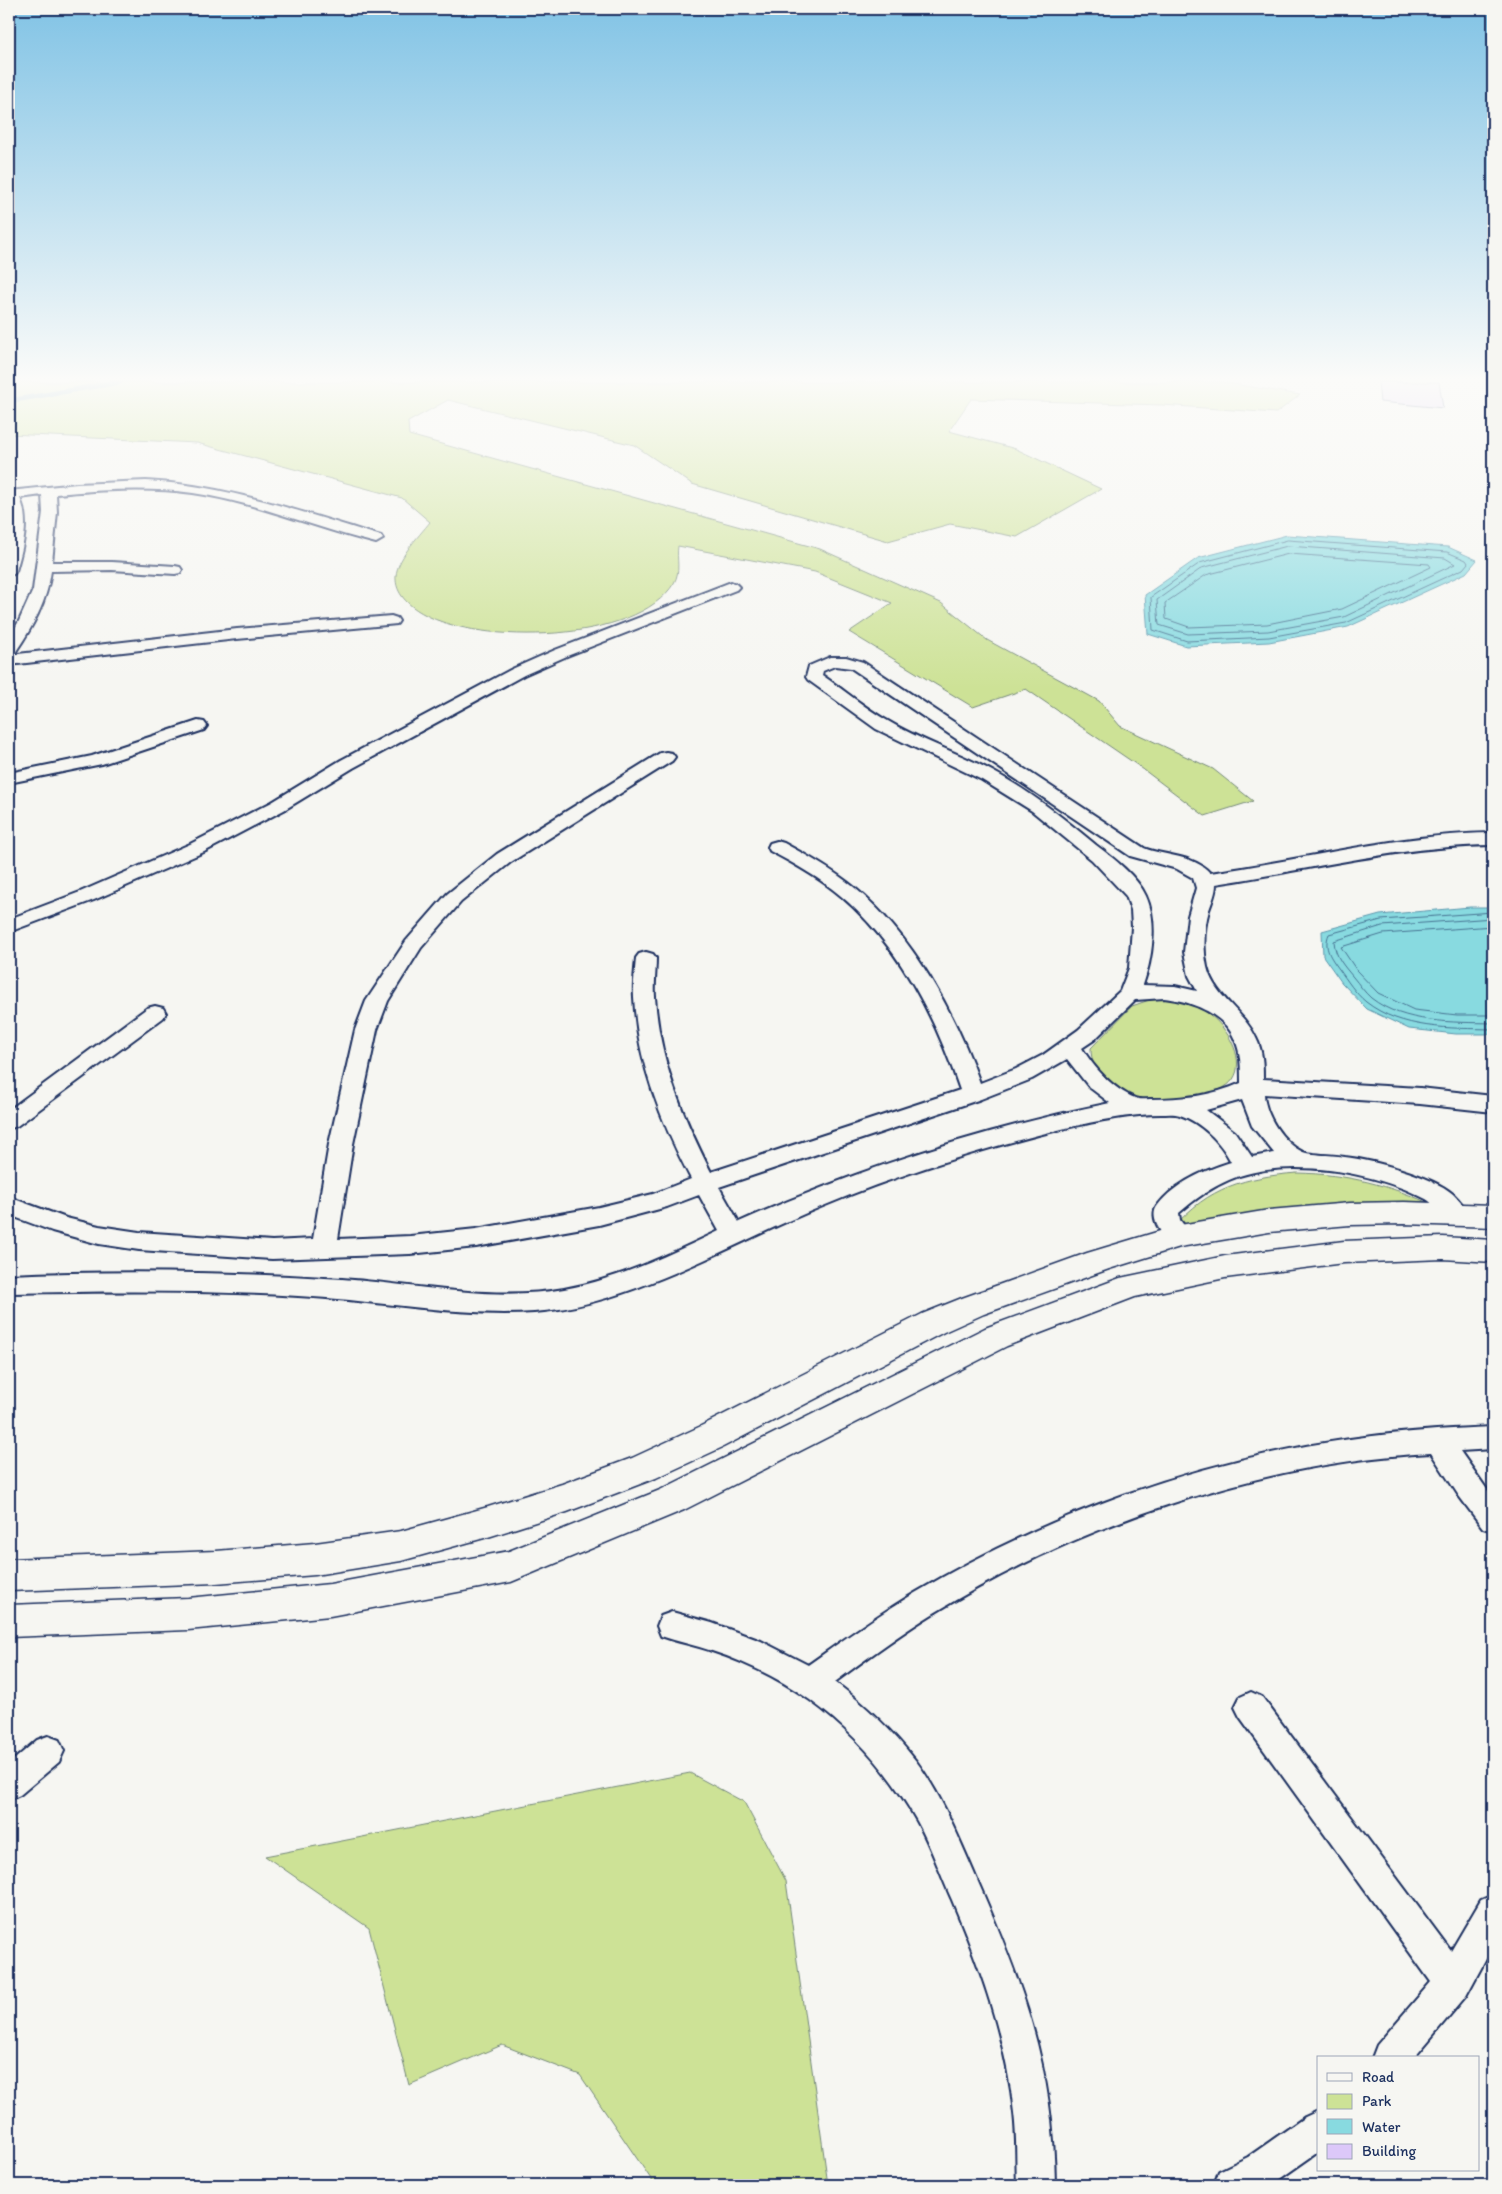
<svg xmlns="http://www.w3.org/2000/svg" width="1502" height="2194" viewBox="0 0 1502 2194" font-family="Itim,sans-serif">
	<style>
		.green { fill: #cde296; stroke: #74887a }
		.water { fill: #88dae0; stroke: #5c96ac }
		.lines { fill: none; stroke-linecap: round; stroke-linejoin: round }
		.shore { stroke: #477392; stroke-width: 1 }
		.stream { stroke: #5c96ac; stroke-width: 5 }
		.building { fill: #dcc8f9; stroke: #1b2f5e }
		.minor-casing { stroke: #1b2f5e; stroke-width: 4 }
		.tertiary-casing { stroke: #1b2f5e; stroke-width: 3 }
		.minor { fill: #f6f6f2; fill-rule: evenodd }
		.tertiary { fill: #f6f6f2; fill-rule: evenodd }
	</style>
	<rect width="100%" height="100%" fill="#f6f6f2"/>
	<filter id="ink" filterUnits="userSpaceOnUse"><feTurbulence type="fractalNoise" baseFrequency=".02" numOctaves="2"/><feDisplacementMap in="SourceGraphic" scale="10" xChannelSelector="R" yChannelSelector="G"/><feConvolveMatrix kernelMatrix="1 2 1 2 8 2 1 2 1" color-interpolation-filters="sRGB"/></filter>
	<g filter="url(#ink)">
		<path class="green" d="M9,382H1222L1300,395L1276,413L1162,405L971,399L949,431L1016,449L1101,489L1017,537L950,524L888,541L692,484L634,445L448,400L408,422L409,435L820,549L941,603L987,640L1099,701L1120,726L1213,769L1253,801L1205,816L1140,767L1026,689L973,707L849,632L892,603L815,572L678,546C676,559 681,571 674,583C637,644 479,645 424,614C411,607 397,596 396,580C394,561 419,536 430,522L402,498L197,443L9,434Z
			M1152,999C1181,998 1205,1005 1223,1028C1237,1046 1247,1075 1223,1088C1213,1093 1201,1094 1190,1095C1175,1098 1158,1100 1144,1099C1118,1096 1090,1075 1091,1048L1132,1006Z
			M1297,1173C1347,1174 1390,1185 1435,1206L1174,1227C1208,1187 1246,1177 1297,1173Z
			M690,1773L744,1802L786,1881L828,2185H655L580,2075L502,2045L409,2085L369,1928L265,1856Z"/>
		<path class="water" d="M1287,535L1448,547L1477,560L1466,573L1348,627L1269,642L1186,646L1148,634L1145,595L1198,558Z
			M1470,907H1493V1034H1456L1409,1029L1367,1009L1342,983L1323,956L1322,931L1380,915Z"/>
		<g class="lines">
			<path class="shore" d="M1288,540L1447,552L1466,560L1468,563L1463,569L1346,623L1269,637L1187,641L1153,630L1151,597L1200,563Z
				M1288,546L1445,558L1455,564L1344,617L1268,631L1188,634L1159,625L1157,600L1202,568Z
				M1289,554L1429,564L1431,567L1342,609L1267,624L1189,627L1166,619L1165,603L1206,575Z
				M1493,912L1381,920L1329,934C1323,948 1331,958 1339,969C1347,980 1355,993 1366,1002C1402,1030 1450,1028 1493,1029
				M1493,918L1382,926L1334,941C1335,957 1344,966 1353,977C1359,984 1364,992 1371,998C1404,1024 1453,1022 1493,1023
				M1493,926L1383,934L1341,947L1357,971L1378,993L1414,1010L1457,1015H1493"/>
			<path class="stream" d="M9,401L120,382"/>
		</g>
		<path class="building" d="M1378,382H1439L1443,408L1380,402Z"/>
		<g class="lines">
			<g class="minor-casing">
				<path id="minor" d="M146,481C228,485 303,513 381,536L383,539L376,543C314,528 256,502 193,493C147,487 101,490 56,494L57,512L52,562H112L175,566L180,567L182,570L180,573L175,574L112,570L51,571C47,602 32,628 15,653L9,655V638L19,621L33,590L43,512L42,495L20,498C30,522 23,547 16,571L14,574L9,575L11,523L9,491L77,484Z
					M731,582L736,584L739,587L736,590L567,656L524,675L353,768L284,810L204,852L94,900L9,932V919L80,892L190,844L272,802L341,760L512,669L555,650Z
					M391,616L397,618L399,621L397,624L237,639L9,665V655L237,629Z
					M830,657H846L863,662L1144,848C1164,856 1195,855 1210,873C1304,860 1397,834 1493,833V845C1399,846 1309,870 1216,884C1216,893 1212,901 1209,910C1204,928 1203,949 1207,967C1214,997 1244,1011 1256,1038C1263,1051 1263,1065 1263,1079L1420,1088L1493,1096V1112L1420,1104L1264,1094C1265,1115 1283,1143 1303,1152C1310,1155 1336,1155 1345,1157C1372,1160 1433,1176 1453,1194C1459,1200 1465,1207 1469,1215L1466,1221C1446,1227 1441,1208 1426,1199C1373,1171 1285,1156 1229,1180C1210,1188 1194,1200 1179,1213L1180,1220L1192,1236L1189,1242C1185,1244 1181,1245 1177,1244C1164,1241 1147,1217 1158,1205C1175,1183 1205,1170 1231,1162C1221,1142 1201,1122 1180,1115C1174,1113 1167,1114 1161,1114C1128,1114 1098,1121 1066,1128C985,1148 905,1172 828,1204C768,1228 712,1259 652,1282C615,1297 575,1309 534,1312C456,1317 376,1300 298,1296C201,1290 105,1291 9,1293V1275C120,1270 231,1272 342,1279C415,1284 491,1302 564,1289C619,1279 669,1255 719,1231L699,1195L667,1207L599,1225L476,1247L410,1254L272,1259L139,1250L99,1244L52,1231L9,1215V1197L66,1218L99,1226L139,1232L272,1241L313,1239L329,1144L355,1030L366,1001L406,941L447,894L497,854L660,753L666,752L672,753L675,757L672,761L511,862L461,902L421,948L388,1001L377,1030L353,1144L338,1239L410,1236L476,1229L599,1207L653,1194L691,1179C661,1122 637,1061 634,997C633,984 635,971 636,958L639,954L646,952L653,954L656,958C656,971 654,984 655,997C659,1060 683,1117 711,1172L960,1090C936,1019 900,946 841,896C820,878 795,864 770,851L768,847L770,843L777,841L784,843C808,856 833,870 855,888C913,936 955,1013 980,1083L1016,1069L1043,1055L1078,1030L1120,991L1129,968L1132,927L1131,910L1126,896L1092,860L1032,811L982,780L876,729L808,680L806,677L809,666ZM835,666L851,668L1130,856L1177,869L1193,878L1196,888L1188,916L1184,952L1189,976L1197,991L1175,986L1143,985C1152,960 1158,922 1146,896C1137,876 1113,858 1096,845C1064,818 1031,792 994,772C960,753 921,741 888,721C865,708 844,690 822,675L823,671ZM1164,998C1190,1001 1224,1013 1235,1040C1241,1053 1241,1068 1241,1083C1212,1096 1182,1099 1150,1099C1145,1099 1140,1100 1135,1098C1113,1089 1094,1068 1082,1048L1094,1040L1135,1000ZM1067,1059L1089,1087L1110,1103C982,1129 858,1169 739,1222L719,1187L981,1099L1032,1079ZM1242,1100L1252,1126L1274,1153L1252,1157L1235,1132L1206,1110Z
					M198,721L204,722L207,726L204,730L102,764L9,783V773L92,756Z
					M155,1006L163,1008L166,1013L163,1018L17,1126L9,1129V1110L147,1008Z
					M1493,1427V1449L1460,1451L1493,1498V1531L1483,1528L1459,1496L1431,1453C1261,1462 1079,1524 934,1613C900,1634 867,1658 835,1682C865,1705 892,1730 916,1761C942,1796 958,1836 975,1875C1022,1982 1054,2066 1055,2185H1017C1016,2161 1017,2137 1014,2113C1006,2039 981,1969 952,1900C940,1874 931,1846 917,1821C890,1773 854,1732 810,1700C780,1679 746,1662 712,1651C695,1645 678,1642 661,1636L657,1626L661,1616L672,1612L712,1623L761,1641L808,1665C843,1640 878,1615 915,1593C1046,1515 1198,1460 1350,1439C1398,1432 1445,1429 1493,1427Z
					M1251,1692L1262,1697L1451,1951L1481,1900L1493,1895V1946L1466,1996L1414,2058H1372L1377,2045L1431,1982L1240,1717L1235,1707L1240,1697Z
					M48,1736L59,1740L64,1751L59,1762L20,1795L9,1800V1764L37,1740Z
					M1318,2111V2152L1271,2185H1214L1219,2171L1248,2157L1305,2117Z"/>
			</g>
			<g class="tertiary-casing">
				<path id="tertiary" d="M1404,1202L1493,1205V1227L1404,1224L1350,1225L1269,1232L1180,1247L1109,1269L984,1314L944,1332L723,1447L656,1478L567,1512L488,1537L401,1561L315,1575L216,1583L9,1591V1559L216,1551L315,1543L401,1531L488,1507L562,1484L632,1458L699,1427L922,1314L962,1298L1087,1253L1180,1225L1269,1210L1350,1203Z
					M1443,1237L1493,1240V1262L1443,1259L1344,1263L1225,1278L1135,1297L1007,1346L684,1510L511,1582L330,1616L188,1630L9,1637V1605L188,1598L330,1584L509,1551L660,1490L985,1328L1120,1278L1225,1256L1344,1241Z"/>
			</g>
			<use href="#minor" class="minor"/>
			<use href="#tertiary" class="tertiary"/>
		</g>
	</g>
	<linearGradient id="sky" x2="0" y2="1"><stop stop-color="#81c3e5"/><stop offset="0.55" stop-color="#fbfbf9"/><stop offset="1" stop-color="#fbfbf9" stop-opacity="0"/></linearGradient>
	<rect width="1502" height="689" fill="url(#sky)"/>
	<rect width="1502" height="2194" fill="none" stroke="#f6f6f2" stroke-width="30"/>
	<rect x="15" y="15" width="1472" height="2164" fill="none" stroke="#1b2f5e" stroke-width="2" filter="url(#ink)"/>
	<rect x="1317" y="2056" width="162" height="115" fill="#f6f6f2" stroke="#9ea6b7"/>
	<rect x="1327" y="2073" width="25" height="8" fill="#f6f6f2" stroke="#9ea6b7"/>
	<text x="1362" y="2082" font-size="15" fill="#1b2f5e">Road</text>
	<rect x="1327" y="2094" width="25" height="15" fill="#cde296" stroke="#9ea6b7"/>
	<text x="1362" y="2106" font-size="15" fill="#1b2f5e">Park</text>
	<rect x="1327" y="2119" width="25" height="15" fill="#88dae0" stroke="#9ea6b7"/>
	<text x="1362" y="2132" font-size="15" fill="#1b2f5e">Water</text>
	<rect x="1327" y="2144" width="25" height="15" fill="#dcc8f9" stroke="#9ea6b7"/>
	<text x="1362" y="2156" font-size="15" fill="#1b2f5e">Building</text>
</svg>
